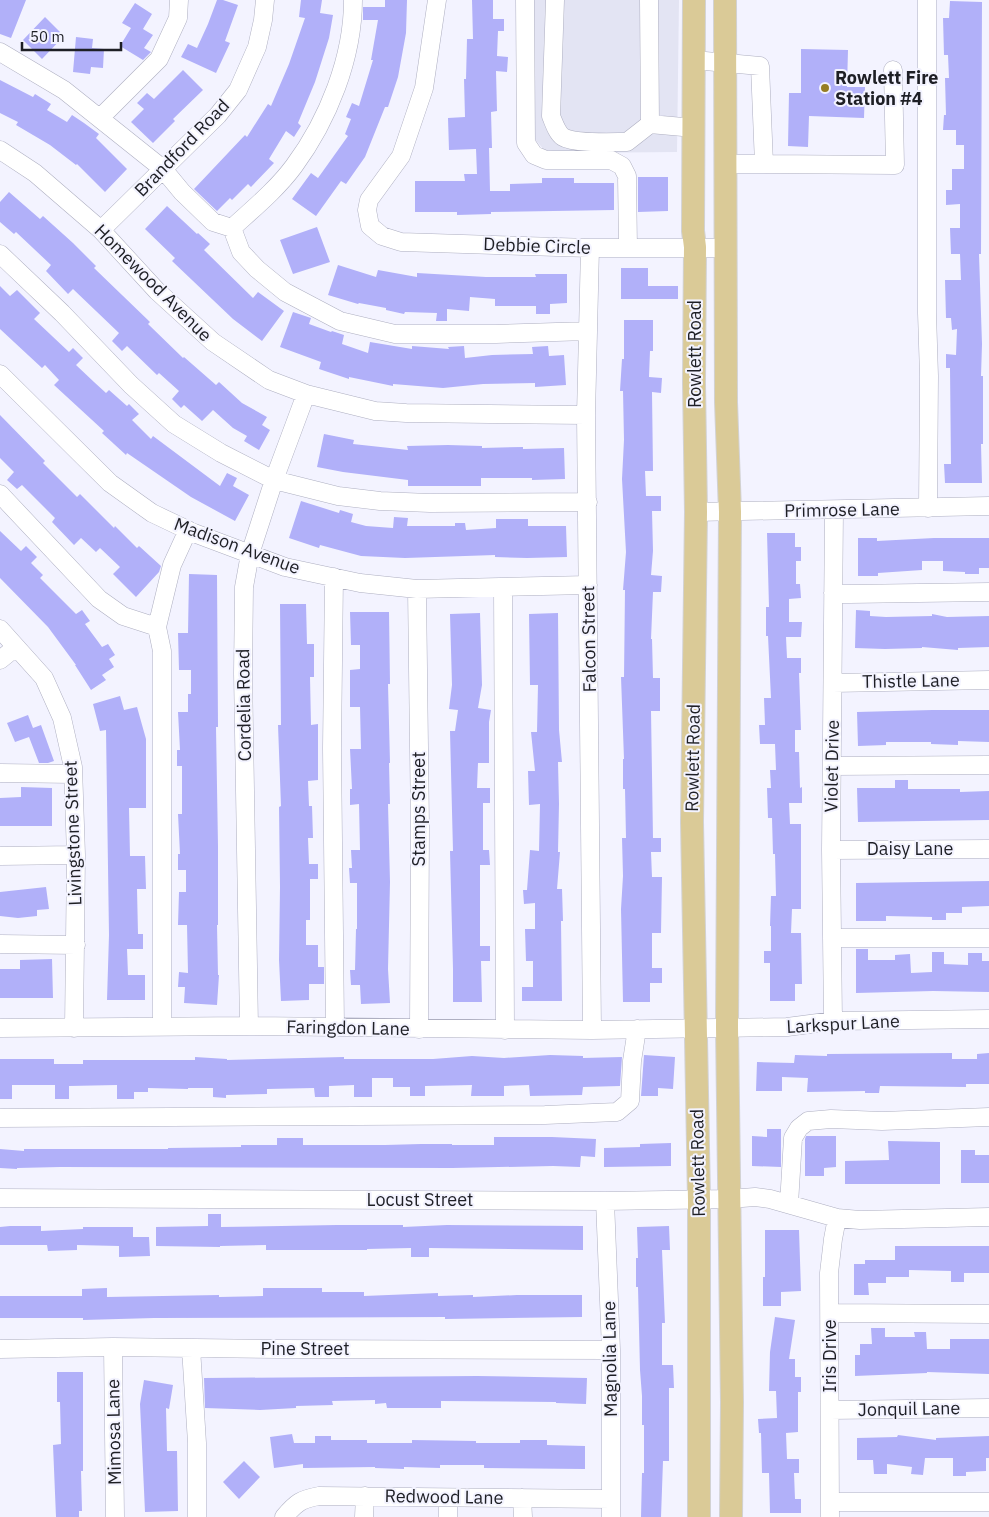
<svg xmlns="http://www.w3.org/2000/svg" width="989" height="1517" viewBox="0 0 989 1517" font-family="'IBM Plex Sans',sans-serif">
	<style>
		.built { fill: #e3e4f3 }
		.building { fill: #b1b0f9 }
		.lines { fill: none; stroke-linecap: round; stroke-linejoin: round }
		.minor-casing { stroke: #aeafc1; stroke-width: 19 }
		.major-casing { stroke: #d2d2d3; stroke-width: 24 }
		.minor { stroke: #fff; stroke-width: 18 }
		.major { stroke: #daca97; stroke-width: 22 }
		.poi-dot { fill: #967d24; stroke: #f3f3ff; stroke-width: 2 }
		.labels { text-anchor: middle; stroke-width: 4; stroke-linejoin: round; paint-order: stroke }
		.poi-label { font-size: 18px; font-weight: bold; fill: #1e1f25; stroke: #f3f3ff; text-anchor: start }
		.street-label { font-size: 18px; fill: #1e1f25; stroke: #f3f3ff }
	</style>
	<rect width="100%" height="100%" fill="#f3f3ff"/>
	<path class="built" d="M533,0H679L677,152L571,153L544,150L534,138Z"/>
	<path class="building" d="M0,0H26L11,38L0,34Z
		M217,0H223L238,5L225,41L230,43L216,73L181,57L188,44L197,48L208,24Z
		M301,0H322L320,13L333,15L329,38L315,82L298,123L301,126L294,137L286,131L269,159L274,163L251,187L248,184L232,200L230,198L217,211L194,189L245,135L247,137L268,104L271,106L289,64L305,18L299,17Z
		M385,0H407L406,33L398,77L388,107H385L365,157L346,184L341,181L316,216L292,199L311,173L318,178L348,136L345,134L351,119L346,117L352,103L359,106L373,60H371L378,20H363V7H385Z
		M472,0H493V19H504V31H498L497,56L508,57L507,72L496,71L497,111L491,112L492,148H489L490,191H510V184L542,183V178H574V183H614V210L491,212V214L457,215V212H415V181H465L464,174H477L476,149L449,150L448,118L465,117L464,79H466L467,39H473Z
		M950,1L982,2L981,254H979L982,344L981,376H983V444H981L982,483H945L944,464H951L950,368H946V354L956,355L957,329L952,330L951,318H946L945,280H961L960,254H951L950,228H960V204L946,205V190H952V169H964V145H956V130H943L944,115H946L945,78H949L948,55H944L943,18H949Z
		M135,3L152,14L143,29L153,35L144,48L151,52L143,60L120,46L131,28L122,23Z
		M45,17L64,36L42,59L23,40Z
		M76,37L93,39L92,48L104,49L103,68L91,67L90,74L73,72Z
		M801,49L848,50L847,87H865L864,118L809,116L808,147L788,146L789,93H801Z
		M183,70L203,90L173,119L175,121L153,143L131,122L144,109L137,103L147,93L154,99Z
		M0,80L33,97L35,94L51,104L47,110L67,122L72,115L84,123L99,134L96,138L127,169L105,192L77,164L76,165L50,145L16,125L18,122L0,113Z
		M638,177H668V211L638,212Z
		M9,192L40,219L43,216L73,243L96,266L94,268L150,322L148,324L183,358L184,357L216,385L219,382L242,403L267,417L262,425L270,430L259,450L244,441L247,436L233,428L213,410L202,421L184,405L181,408L172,399L179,391L159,373L157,375L127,346L122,351L112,341L119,333L73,289L68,294L46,271L51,265L16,232L14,234L0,222V202Z
		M167,206L197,234L198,233L210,244L204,250L253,298L258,292L284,311L262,341L233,319L172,261L175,258L145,229Z
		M317,227L330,262L293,274L280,240Z
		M338,265L376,277L378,270L417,277V273L486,277H536L535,274H567V303L550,304V314H536V306H495V299L470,297L469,311L447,309V321H436L437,313L405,312L404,314L386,310V308L359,303L358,304L328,295Z
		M621,268H648V286H678V299H621Z
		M0,286L10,296L17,290L40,313L34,319L69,352L73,348L83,358L76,365L94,382L106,393L109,390L127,406L129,404L139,414L132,420L151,439L153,436L220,486L227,473L237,478L233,486L249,495L235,521L191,497L127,453L126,455L102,433L104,431L54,385L59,380L45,365L42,368L0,329Z
		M293,312L311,318L309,324L331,332L332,331L344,335L342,344L368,353L370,342L412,349V346L449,349L448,347L464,346L465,358L492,355L533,354L532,347L548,346L549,356L564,355L566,385L535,387V383L483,384L443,388L393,384V386L349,377V379L319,369L321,362L280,347Z
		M624,320H653V351H650L649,377L662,378L661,393L652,392L653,471H645L646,496H661V511H652L653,551L651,575L662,576L661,592H653L651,639H652L653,678H660V711H651L653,838H661V852H651L652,877H662L661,933H652V968H662V983H650V1002H623L621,909L623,876L622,838H626L625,789H623V759H624L621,677H624L625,590H623L626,552L622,479L624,440L623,391H620L622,359H624Z
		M0,415L45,461L43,463L77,497L80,494L114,528L115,526L137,548L139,546L161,566L159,572L136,597L113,574L120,567L100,548L96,552L81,538L74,545L52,522L55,518L22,485L17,489L7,480L14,472L0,458Z
		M324,434L354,440L353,444L408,450L407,446L448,445L482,446V448L523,447V449L564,448L565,479L532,480V478H481V486H408V480L343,472L317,467Z
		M301,501L339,513L340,510L353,514L351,522L366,526L393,528L394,517L408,518L407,526H455V523H465L466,530L496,528V519H528V526H566L567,557L527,558L495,557V555L405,558L361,556L320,545L319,548L289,538Z
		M0,531L21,551L26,546L37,557L31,563L43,575L40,578L76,614L82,610L90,621L85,624L102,647L108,644L115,655L109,659L114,667L102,675L106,680L91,690L75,665H76L48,627L0,578Z
		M767,533H795V547H801V561H796V584H800L801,598L789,599V622H802L801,637H786L787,658H801V673H799L801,730H795V752H799L800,788L802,787V803H789L790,824H801V909H792L791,933H801L802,984H795V1001H770V963H764V951H771V926H770L771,896H776L775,854H773L772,818H768L767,788H771L770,770H776L775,744H760L759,725H765L764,698H771L768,636H766V607H769Z
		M858,538H877V541L934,538H989V568H979V574H965V572L943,571V561H922V570L878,573V576H858Z
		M189,574L217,575L218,727H216L218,846V925H217L218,975H219L217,1005L184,1003L185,987H178L179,972L188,973L187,925H178L179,892H186V870H178V854H180L178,814H182V766H177V750H180L178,712H188V694H191V670H179L178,633H188Z
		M280,604H306L307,644H314V677H310L311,725L318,724V780L308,781L309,806H312L313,838H308L309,864H318V879H310V920H306V945H318V967H324V984H309V1000L281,1001L279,960L280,887L279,807L281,806L278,725H281Z
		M856,610L870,611V616L886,617L932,616V614L947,617L989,616V647L958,648V650L922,647V648L885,649L855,648Z
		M350,612H389L390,684H388L390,763H389L390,804H388L390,882L388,969L390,1003L361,1004L360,985H351L350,970H355L356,929H357V883H350L349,868H352L351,850H360L359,804L350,805V789H352L350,749H361L360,707H350V670L360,669V645H351Z
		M480,613L482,685L478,708L491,710L489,722V763H478L477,788H490V803H483V850H489L490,865H480V946H490V961H481L482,1002H453V969L450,851H453L450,731H455L458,710L449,709L452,685L450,614Z
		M558,613L559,730L562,762H558L559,804L558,852H560L557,889H562L563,921H561L562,1001H522V987H533V961H526L525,929H535V903L524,904L523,890H527L530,850L539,851L540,804L529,805L528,771H535L531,732H537L538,685H530L529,614Z
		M120,696L124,710L137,707L146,739V808H129L130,856H145L146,889H137L138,934H143V949H127L128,975H145V1000H107L109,935L106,730L100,731L93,704Z
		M932,710H989V742L958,741V745L931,744V742H886V745L858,746L857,712Z
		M28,715L33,728L41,725L54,761L48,763H39L29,737L15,742L7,723Z
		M895,780H908V789H960V792L989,791V820L858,822L857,788H895Z
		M21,787L52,788V826H0V798L21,797Z
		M989,881V906L962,907V913H946V920H932V917L886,916V921H856V883Z
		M46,887L49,909L37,910V916L18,918L0,916V892Z
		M856,949H868V960H895V955L910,954L911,973L932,972V952H944V964L968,965V953H982V961H989V992L933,991L856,993Z
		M52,959L53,998H0V969H20V960Z
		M952,1053V1059H977V1054L989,1053V1084H966V1087L880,1086L879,1093H865V1091L807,1092L808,1078L782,1077V1091H756L757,1062L794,1063L795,1055L827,1056V1054Z
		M550,1055L583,1056V1058L622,1057L620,1086L583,1087L582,1095L530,1096L529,1085L504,1086V1096H471L472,1085L425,1086V1096H410V1087H393V1078H372V1097H354V1085L329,1086V1097H315L314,1088L267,1089V1094L226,1095V1098L213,1097V1088H188V1089L148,1088V1092H134V1099H117V1085L69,1086V1099H55V1085H12V1099H0V1059H54V1064H83V1060H195V1057L227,1059V1060L344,1057V1059H433L472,1056L504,1058Z
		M644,1055L675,1057L673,1089L658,1088V1096H641Z
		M767,1129H781V1167L752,1166V1136L767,1137Z
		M806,1136H836V1167L824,1168V1176H805V1139Z
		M494,1137H552L596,1139L595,1157L581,1156L580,1167L553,1166L452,1168L60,1167L17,1168V1169L0,1168V1149L24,1151V1149H168V1148L241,1147V1145H277V1138H303V1145H385L421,1144H452V1145H494Z
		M888,1141L940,1142V1184H845V1161L889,1160Z
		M671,1143V1166L604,1167V1148L640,1147V1144Z
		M961,1150H975V1155H989V1183H961Z
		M208,1214H221V1227L337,1225H403V1227L447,1225L583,1226V1250L429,1248V1257H411V1248L367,1249V1250H266V1245L220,1246V1247L156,1246V1227L208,1226Z
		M10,1226H41V1231L83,1229V1227H133V1237H149L150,1256L119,1257V1246L77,1245V1250L48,1251L47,1245H0V1227Z
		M669,1226L670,1250H662L665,1323H662V1365H673L674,1388H669V1461H663L661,1517H641L642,1473H644V1425H642V1396L640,1370L638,1287H636V1258H638L637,1227Z
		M765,1230H799L801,1291L781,1292V1306H763V1277H765Z
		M895,1246H989V1273H964V1282H951V1271L909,1270V1277H886V1283H868L869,1295H854V1264H865V1260H895Z
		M107,1288V1297L219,1295V1297L263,1296V1288H322V1292H364V1296L438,1293V1296L473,1295V1297L517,1295H582V1317L445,1319V1317L154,1318L83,1320V1318H0V1296H82V1289Z
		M775,1317L795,1320L789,1359H795V1377H801V1392H798V1432L786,1433L787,1459H799V1473H794L795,1499H801V1513H770L769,1473H762L761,1433H759L758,1419L777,1418L776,1391H769L770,1352Z
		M871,1328H885V1337H915L914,1332H926L927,1349H950V1339H989V1374L927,1372V1373L855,1376V1355H860V1344H872Z
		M57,1372H83V1471H81L82,1511H79V1517H56L53,1445L61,1444L60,1402H57Z
		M477,1376L587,1378L586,1404L556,1403V1402L441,1401V1408H387L386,1403L375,1404V1400L332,1401L333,1405L296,1406V1408L260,1410L205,1408L204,1378Z
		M144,1380L173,1385L169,1409L166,1408L167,1451H177L178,1511L145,1512L140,1404Z
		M292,1434L294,1443H315V1436H331V1440H367V1443H412V1440L476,1441V1443H520V1440H547V1445L585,1446V1469L484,1468V1465H440V1468L404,1467V1469L375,1468V1467L303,1468V1464L274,1468L270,1437Z
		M898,1435L936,1440V1438L989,1436V1458H986V1471L966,1472V1476H953V1458H925L923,1475L911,1474L912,1467L887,1464V1474H874L873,1460H857V1438L897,1437Z
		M244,1461L260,1477L239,1499L223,1482Z"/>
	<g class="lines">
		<g class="minor-casing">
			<path id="minor" d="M437,0L424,88L401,156L369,200L367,210L370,226L382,236L401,242L590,248H725
				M525,0L526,143L534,155L546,160H611L622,166L627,176L628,248
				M555,0L551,116C554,123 557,133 563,137C574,144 613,142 627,142L650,124
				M649,0L650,124L694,128
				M927,0V313L929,376L928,508
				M0,52L64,90L163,169L182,192L213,222L232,228
				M694,60L760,66L764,164H724
				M100,118L159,59L178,18L179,0
				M0,150L35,173L101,230L157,291L213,342L269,380L306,394L375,411L406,413L586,415
				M764,164L895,165L893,70
				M232,228L241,252L257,269L285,292L340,321L395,334H496L588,331
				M232,228C254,208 277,189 294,166C328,120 353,58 353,0
				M101,230L218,115L238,90L257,47L263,20L265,0
				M590,248L586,415L592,1030
				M0,254L62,313L131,385L174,424L221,453L274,480L338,496L380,501L430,503L588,502
				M0,374L110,483L152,513L194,533L250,554L285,567L360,583L417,589L588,585
				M0,494L99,599L123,616L157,627
				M696,512L989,506
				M334,577L332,748L335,1027
				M503,587L505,1030
				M417,589L420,827L419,1029
				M833,593L849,594L989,592
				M0,629L44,678L62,718L73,767L76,855L74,1028
				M0,660L16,647
				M833,683L989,680
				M832,766L989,765
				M0,773L73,774
				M831,850L989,849
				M0,856L76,855
				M832,938H989
				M0,944L76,945
				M833,1021L831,850L834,510
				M162,1026V651L157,627L172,565L188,530
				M249,1026L243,673L244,587L250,554L274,480L306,394
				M0,1028L249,1026L592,1030L787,1027L833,1021L989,1019
				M0,1118L545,1115L617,1112L630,1101L632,1061L637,1029
				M0,1198L605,1201L729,1199L755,1197L770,1199L837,1218L860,1220L989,1217
				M605,1201L611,1350V1517
				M789,1204L793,1138L799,1128L808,1121L831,1119L882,1121L989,1117
				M830,1313L989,1314
				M113,1347L115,1517
				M191,1348L197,1443V1517
				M0,1349L113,1347L280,1349L611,1350
				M830,1410L989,1408
				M522,1498L523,1517
				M830,1502H989
				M284,1517C296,1503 301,1499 319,1496L611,1499
				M364,1517L365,1496
				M448,1517V1498
				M830,1517L829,1273L833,1239L837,1218"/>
		</g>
		<g class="major-casing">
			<path id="major" d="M694,0L693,231L695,247L694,383L696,512L692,822L699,1200V1517
				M725,0L726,402L730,512L727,1027L732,1402L731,1517"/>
		</g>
		<use href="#minor" class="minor"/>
		<use href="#major" class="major"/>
	</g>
	<circle class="poi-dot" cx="825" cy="88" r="5"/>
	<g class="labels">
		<g class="poi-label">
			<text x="835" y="84">Rowlett Fire<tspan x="835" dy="21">Station #4</tspan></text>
		</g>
		<g class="street-label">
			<text transform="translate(182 148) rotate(-46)" y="6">Brandford Road</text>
			<text transform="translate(537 246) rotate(2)" y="6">Debbie Circle</text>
			<text transform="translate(153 283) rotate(45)" y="6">Homewood Avenue</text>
			<text transform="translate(695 354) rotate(-90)" y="6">Rowlett Road</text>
			<text transform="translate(842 510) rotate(-1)" y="6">Primrose Lane</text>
			<text transform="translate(237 546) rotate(20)" y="6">Madison Avenue</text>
			<text transform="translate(589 639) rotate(-91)" y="6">Falcon Street</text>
			<text transform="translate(911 681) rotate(-1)" y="6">Thistle Lane</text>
			<text transform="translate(244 705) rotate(-91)" y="6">Cordelia Road</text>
			<text transform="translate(693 758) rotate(-89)" y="6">Rowlett Road</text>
			<text transform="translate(832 766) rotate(-89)" y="6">Violet Drive</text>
			<text transform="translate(419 809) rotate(-90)" y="6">Stamps Street</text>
			<text transform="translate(73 833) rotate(-92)" y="6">Livingstone Street</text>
			<text x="910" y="855">Daisy Lane</text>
			<text transform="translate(843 1024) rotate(-3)" y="6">Larkspur Lane</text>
			<text transform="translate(348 1028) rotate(1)" y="6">Faringdon Lane</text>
			<text transform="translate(698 1163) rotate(-91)" y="6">Rowlett Road</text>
			<text x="420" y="1206">Locust Street</text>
			<text x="305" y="1355">Pine Street</text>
			<text transform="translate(830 1356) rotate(-90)" y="6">Iris Drive</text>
			<text transform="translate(610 1359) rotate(-91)" y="6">Magnolia Lane</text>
			<text transform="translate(909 1409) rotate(-1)" y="6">Jonquil Lane</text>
			<text transform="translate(114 1432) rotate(-91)" y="6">Mimosa Lane</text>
			<text transform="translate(444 1497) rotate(1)" y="6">Redwood Lane</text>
		</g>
	</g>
	<path d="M22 42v8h99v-8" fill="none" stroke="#1e1f25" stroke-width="2.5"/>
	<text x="30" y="42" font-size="15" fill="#1e1f25" stroke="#f3f3ff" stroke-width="4" paint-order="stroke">50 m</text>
</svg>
